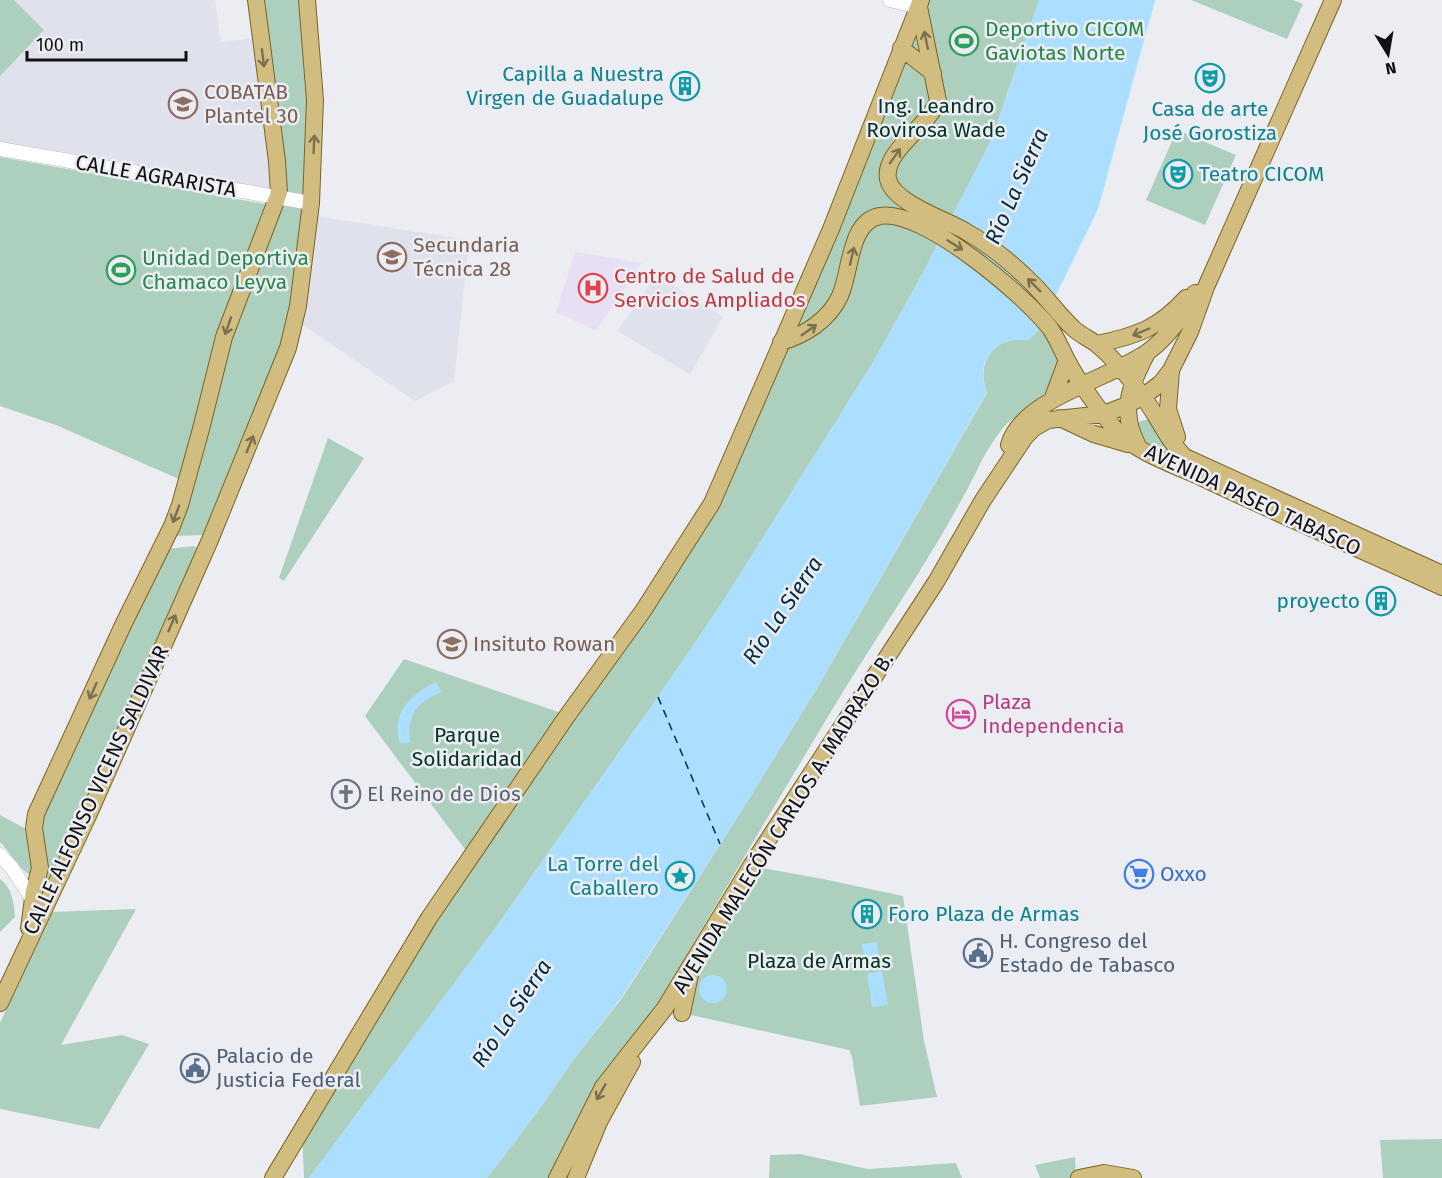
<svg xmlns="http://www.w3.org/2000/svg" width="1442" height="1178" viewBox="0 0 1442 1178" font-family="'Fira Sans',sans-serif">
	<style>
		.built { fill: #dfe1ed }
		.medical { fill: #e7dff4 }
		.green { fill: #adcfbe }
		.water { fill: #abdeff }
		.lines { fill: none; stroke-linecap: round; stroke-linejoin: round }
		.ferry { stroke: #022d43; stroke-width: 1.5; stroke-dasharray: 8 6; stroke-linecap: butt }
		.minor-casing { stroke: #b8b9bd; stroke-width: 15 }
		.major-casing { stroke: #7a6423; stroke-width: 18 }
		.minor { stroke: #fff; stroke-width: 14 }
		.major { stroke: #d1bd80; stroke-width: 16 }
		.oneway { stroke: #7b704f }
		.labels { text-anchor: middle; stroke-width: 5; stroke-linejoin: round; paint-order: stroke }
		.leisure-label { font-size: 21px; fill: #27864d; stroke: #ecedf2; text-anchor: start }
		.culture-label { font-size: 21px; fill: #0d838f; stroke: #ecedf2; text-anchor: end }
		.education-label { font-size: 21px; fill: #785e54; stroke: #ecedf2; text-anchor: start }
		.park-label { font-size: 21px; fill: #023423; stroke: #ecedf2 }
		.street-label { font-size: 21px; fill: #111113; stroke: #ecedf2 }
		.health-label { font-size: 21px; fill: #be3a42; stroke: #ecedf2; text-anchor: start }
		.hotel-label { font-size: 21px; fill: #b23c85; stroke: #ecedf2; text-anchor: start }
		.worship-label { font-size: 21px; fill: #5b616d; stroke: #ecedf2; text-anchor: start }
		.shop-label { font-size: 21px; fill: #366cbe; stroke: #ecedf2; text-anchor: start }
		.service-label { font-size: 21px; fill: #4e5e75; stroke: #ecedf2; text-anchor: start }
		.water-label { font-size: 22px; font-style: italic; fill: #022d43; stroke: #ecedf2 }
	</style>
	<rect width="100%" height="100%" fill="#ecedf2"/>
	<path class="built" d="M14,0H215L221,42L255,38L276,190L0,141V76L44,30Z
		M316,216L469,240L454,381L415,401L301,324Z
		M657,275L723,317L690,374L617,331Z"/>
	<path class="medical" d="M575,252L642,263L596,331L556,312Z"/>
	<path class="green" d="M0,0H14L44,30L0,76Z
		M260,0H302L310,119L307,197L284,192Z
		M921,0H1039L991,141L916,286L872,364L722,603L658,697L496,927L309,1178H304L302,1128L470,856L365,716L404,659L567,715L712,503Z
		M1191,0H1293L1303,4L1287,39Z
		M1177,130L1236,155L1205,225L1146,200Z
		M0,157L265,204L218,335L181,480L56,425L0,406Z
		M282,203L306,207L286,336L207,535L172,536L224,357Z
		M1040,328C1065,360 1066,382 1031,408C1025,413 1016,416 1010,421C1000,429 987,451 981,462C941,545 886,621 838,700C743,858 649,1017 557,1178H487L535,1115L574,1059L622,998L744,807L816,690L987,393C975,361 995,335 1029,340Z
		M1150,419L1188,466L1141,445L1135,425L1141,421Z
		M328,438L364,458L284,581L279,578Z
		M194,546L201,549L43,902L37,890C51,858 47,855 39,822L167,549Z
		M0,815L26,829L33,876C18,870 12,854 0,842Z
		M751,866L823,879L903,896L924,1041L937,1097L860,1106L852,1057L849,1050L682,1013L692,965Z
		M0,879C12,888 14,903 15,917L0,932Z
		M136,909L61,1045L122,1035L149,1044L99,1129L0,1109V1023L51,912Z
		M1442,1139V1178H1383L1380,1140Z
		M800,1154L868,1169L956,1163L962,1178H769L770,1155Z
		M1075,1157L1076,1178H1040L1035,1165Z"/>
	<path class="water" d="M1039,0H1155L1098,209L1040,328L1029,340C995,335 974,361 987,392L816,690L744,807L621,998L574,1059L535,1115L487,1178H309L496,927L658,697L722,603L872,364L916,286L991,141Z
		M436,682L442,692C416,702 407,715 410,743H400C390,713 412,693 436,682Z
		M877,942L881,966L866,969L862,944Z
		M882,971L888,1005L872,1007L867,974Z
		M699 989a14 14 0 1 1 28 0a14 14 0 1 1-28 0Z"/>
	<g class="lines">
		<path class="ferry" d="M658,697L720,844"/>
		<g class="minor-casing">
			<path id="minor" d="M890,0L919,7
				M0,149L311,203
				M0,855L12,868L35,903"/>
		</g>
		<g class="major-casing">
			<path id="major" d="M919,7L938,101C928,127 883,151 888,179C893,203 945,219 965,231C990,245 1013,264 1033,284C1047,298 1059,315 1073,328C1079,334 1088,338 1095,343C1113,357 1128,376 1141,394C1157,414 1166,439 1185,457L1442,574
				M901,48L933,73
				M781,342C805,335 829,320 840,296C851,272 849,221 880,216C922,208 1024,295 1050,328C1057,338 1061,349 1067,360C1077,380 1101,413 1116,430C1138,454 1175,465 1203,478C1282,516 1362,550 1442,587
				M1097,344C1136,336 1159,328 1186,298
				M1171,371L1168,409L1177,437
				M1052,400L1067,360
				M1060,418L1094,434L1128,444
				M1137,444C1119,409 1131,385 1147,353
				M1009,445C1022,398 1111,379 1149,351C1169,336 1183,316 1195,293
				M29,928L34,891L40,868L34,828L36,814L124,623L172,526L180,505L201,429L224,337L279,193L277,161L256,0
				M0,1003L87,818L210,540L288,348L298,306L311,203L315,100L307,0
				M682,1013L690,975
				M273,1178L429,918L567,716L643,611L712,503L831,229L921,0
				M557,1178L603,1087L665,1008L751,866L936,582L983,500L1025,437L1034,428L1048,420L1104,414L1127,405L1144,396L1161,383L1171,370L1190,332L1206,287L1333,0
				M576,1178L599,1122L632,1062
				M1079,1178L1104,1173L1133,1178"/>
		</g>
		<use href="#minor" class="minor"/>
		<use href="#major" class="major"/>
	</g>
	<defs><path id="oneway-shaft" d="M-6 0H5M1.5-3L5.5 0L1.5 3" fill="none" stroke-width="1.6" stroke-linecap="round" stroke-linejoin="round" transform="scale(1.5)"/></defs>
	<g class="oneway">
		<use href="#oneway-shaft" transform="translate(926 40) rotate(-102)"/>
		<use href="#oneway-shaft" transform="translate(263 58) rotate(83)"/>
		<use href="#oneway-shaft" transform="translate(314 144) rotate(-87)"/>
		<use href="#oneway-shaft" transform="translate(895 156) rotate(-55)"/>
		<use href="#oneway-shaft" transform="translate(955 245) rotate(32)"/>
		<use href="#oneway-shaft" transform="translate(852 256) rotate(-77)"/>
		<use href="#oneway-shaft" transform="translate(1034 285) rotate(-135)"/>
		<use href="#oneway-shaft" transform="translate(228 326) rotate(109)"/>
		<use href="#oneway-shaft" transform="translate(809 330) rotate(-35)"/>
		<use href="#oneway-shaft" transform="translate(1141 332) rotate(157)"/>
		<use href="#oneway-shaft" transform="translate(250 444) rotate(-68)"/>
		<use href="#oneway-shaft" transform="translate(176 514) rotate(111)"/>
		<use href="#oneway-shaft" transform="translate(172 623) rotate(-67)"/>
		<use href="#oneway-shaft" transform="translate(93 691) rotate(114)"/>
		<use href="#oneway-shaft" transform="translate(601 1092) rotate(120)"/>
	</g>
	<defs>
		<g id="stadium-ring" transform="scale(1.5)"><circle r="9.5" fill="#ecedf2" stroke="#2e9e5b" stroke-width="1.5"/><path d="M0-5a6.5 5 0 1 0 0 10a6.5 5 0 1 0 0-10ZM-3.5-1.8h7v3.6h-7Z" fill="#2e9e5b"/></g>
		<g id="theatre-ring" transform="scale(1.5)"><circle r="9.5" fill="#ecedf2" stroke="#0f9aa8" stroke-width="1.5"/><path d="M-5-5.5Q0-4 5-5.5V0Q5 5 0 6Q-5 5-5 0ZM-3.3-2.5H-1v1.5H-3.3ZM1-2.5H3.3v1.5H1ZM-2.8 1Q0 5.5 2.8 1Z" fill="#0f9aa8"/></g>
		<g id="building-ring" transform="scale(1.5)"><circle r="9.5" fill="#ecedf2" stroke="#0f9aa8" stroke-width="1.5"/><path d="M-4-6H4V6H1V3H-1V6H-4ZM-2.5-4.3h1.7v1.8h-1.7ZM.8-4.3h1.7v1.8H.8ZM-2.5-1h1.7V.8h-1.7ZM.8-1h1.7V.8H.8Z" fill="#0f9aa8"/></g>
		<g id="school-ring" transform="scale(1.5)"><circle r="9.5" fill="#ecedf2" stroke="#8d6e63" stroke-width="1.5"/><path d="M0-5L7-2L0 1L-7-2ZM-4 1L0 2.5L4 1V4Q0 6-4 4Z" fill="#8d6e63"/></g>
		<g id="hospital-ring" transform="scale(1.5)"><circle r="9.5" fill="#ecedf2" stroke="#e0444e" stroke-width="1.5"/><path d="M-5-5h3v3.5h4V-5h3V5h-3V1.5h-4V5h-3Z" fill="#e0444e"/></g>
		<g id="hotel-ring" transform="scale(1.5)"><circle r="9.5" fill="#ecedf2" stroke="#d1479c" stroke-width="1.5"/><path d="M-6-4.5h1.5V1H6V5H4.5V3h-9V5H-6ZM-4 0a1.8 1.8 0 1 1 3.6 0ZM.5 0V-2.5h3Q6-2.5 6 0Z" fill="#d1479c"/></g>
		<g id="church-ring" transform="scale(1.5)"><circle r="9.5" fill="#ecedf2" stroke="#6b7280" stroke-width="1.5"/><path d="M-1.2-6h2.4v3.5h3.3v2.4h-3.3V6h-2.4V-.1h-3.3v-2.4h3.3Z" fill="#6b7280"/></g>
		<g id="supermarket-ring" transform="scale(1.5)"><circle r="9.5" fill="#ecedf2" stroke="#3f7fe0" stroke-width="1.5"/><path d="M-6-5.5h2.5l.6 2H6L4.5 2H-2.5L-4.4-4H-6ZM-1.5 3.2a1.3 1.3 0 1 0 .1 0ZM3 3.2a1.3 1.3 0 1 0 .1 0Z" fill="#3f7fe0"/></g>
		<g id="sight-ring" transform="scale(1.5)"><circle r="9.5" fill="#ecedf2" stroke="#0f9aa8" stroke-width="1.5"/><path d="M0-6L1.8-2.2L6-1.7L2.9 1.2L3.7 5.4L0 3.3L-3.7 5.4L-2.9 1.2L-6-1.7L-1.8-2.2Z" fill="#0f9aa8"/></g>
		<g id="civic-ring" transform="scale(1.5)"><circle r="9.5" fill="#ecedf2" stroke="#5c6f8a" stroke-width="1.5"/><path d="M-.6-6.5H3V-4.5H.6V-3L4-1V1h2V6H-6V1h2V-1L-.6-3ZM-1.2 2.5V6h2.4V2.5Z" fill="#5c6f8a"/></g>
	</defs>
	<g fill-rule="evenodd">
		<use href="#stadium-ring" x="964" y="41"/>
		<use href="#theatre-ring" x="1210" y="78"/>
		<use href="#building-ring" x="685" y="86"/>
		<use href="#school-ring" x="183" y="104"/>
		<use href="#theatre-ring" x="1178" y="174"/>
		<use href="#school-ring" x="392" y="257"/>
		<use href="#stadium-ring" x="121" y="270"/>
		<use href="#hospital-ring" x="593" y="288"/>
		<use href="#building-ring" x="1381" y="601"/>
		<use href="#school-ring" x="452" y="644"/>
		<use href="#hotel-ring" x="961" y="714"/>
		<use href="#church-ring" x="346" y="794"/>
		<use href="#supermarket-ring" x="1139" y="874"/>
		<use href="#sight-ring" x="680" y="876"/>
		<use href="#building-ring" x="867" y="914"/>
		<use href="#civic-ring" x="978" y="953"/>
		<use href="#civic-ring" x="195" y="1068"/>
	</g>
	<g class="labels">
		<g class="leisure-label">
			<text x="985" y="36">Deportivo CICOM<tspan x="985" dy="24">Gaviotas Norte</tspan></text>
			<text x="142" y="265">Unidad Deportiva<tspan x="142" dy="24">Chamaco Leyva</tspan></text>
		</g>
		<g class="culture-label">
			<text x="664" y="81">Capilla a Nuestra<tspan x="664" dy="24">Virgen de Guadalupe</tspan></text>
			<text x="1210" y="116" text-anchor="middle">Casa de arte<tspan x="1210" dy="24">José Gorostiza</tspan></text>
			<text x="1199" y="181" text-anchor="start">Teatro CICOM</text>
			<text x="1360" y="608">proyecto</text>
			<text x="659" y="871">La Torre del<tspan x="659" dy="24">Caballero</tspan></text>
			<text x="888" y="921" text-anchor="start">Foro Plaza de Armas</text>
		</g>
		<g class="education-label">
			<text x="204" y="99">COBATAB<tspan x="204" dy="24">Plantel 30</tspan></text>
			<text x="413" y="252">Secundaria<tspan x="413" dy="24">Técnica 28</tspan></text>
			<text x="473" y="651">Insituto Rowan</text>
		</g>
		<g class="park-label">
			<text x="936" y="113">Ing. Leandro<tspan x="936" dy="24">Rovirosa Wade</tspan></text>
			<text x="467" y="742">Parque<tspan x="467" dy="24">Solidaridad</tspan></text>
			<text x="819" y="968">Plaza de Armas</text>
		</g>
		<g class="street-label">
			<text transform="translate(156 176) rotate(10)" y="7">CALLE AGRARISTA</text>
			<text transform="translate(1253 500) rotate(25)" y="7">AVENIDA PASEO TABASCO</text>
			<text transform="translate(96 790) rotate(-65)" y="7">CALLE ALFONSO VICENS SALDIVAR</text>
			<text transform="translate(783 823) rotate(-58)" y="7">AVENIDA MALECÓN CARLOS A. MADRAZO B.</text>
		</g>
		<g class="health-label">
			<text x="614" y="283">Centro de Salud de<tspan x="614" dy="24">Servicios Ampliados</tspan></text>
		</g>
		<g class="hotel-label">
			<text x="982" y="709">Plaza<tspan x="982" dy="24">Independencia</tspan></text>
		</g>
		<g class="worship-label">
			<text x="367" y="801">El Reino de Dios</text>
		</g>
		<g class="shop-label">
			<text x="1160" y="881">Oxxo</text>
		</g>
		<g class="service-label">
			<text x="999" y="948">H. Congreso del<tspan x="999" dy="24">Estado de Tabasco</tspan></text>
			<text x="216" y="1063">Palacio de<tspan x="216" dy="24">Justicia Federal</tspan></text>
		</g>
		<g class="water-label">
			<text transform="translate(1016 186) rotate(-66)" y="8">Río La Sierra</text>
			<text transform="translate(782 610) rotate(-56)" y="8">Río La Sierra</text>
			<text transform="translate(511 1013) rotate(-56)" y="8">Río La Sierra</text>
		</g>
	</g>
	<g transform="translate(1388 54) rotate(169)" stroke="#ecedf2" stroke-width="4.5" paint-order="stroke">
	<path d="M0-4.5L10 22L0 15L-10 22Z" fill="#111113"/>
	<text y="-9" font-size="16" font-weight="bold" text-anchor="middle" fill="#111113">N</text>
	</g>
	<path d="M27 51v9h159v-9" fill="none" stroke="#111113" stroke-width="3"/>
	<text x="36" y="51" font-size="18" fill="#111113" stroke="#ecedf2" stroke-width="4.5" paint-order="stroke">100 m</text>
</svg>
